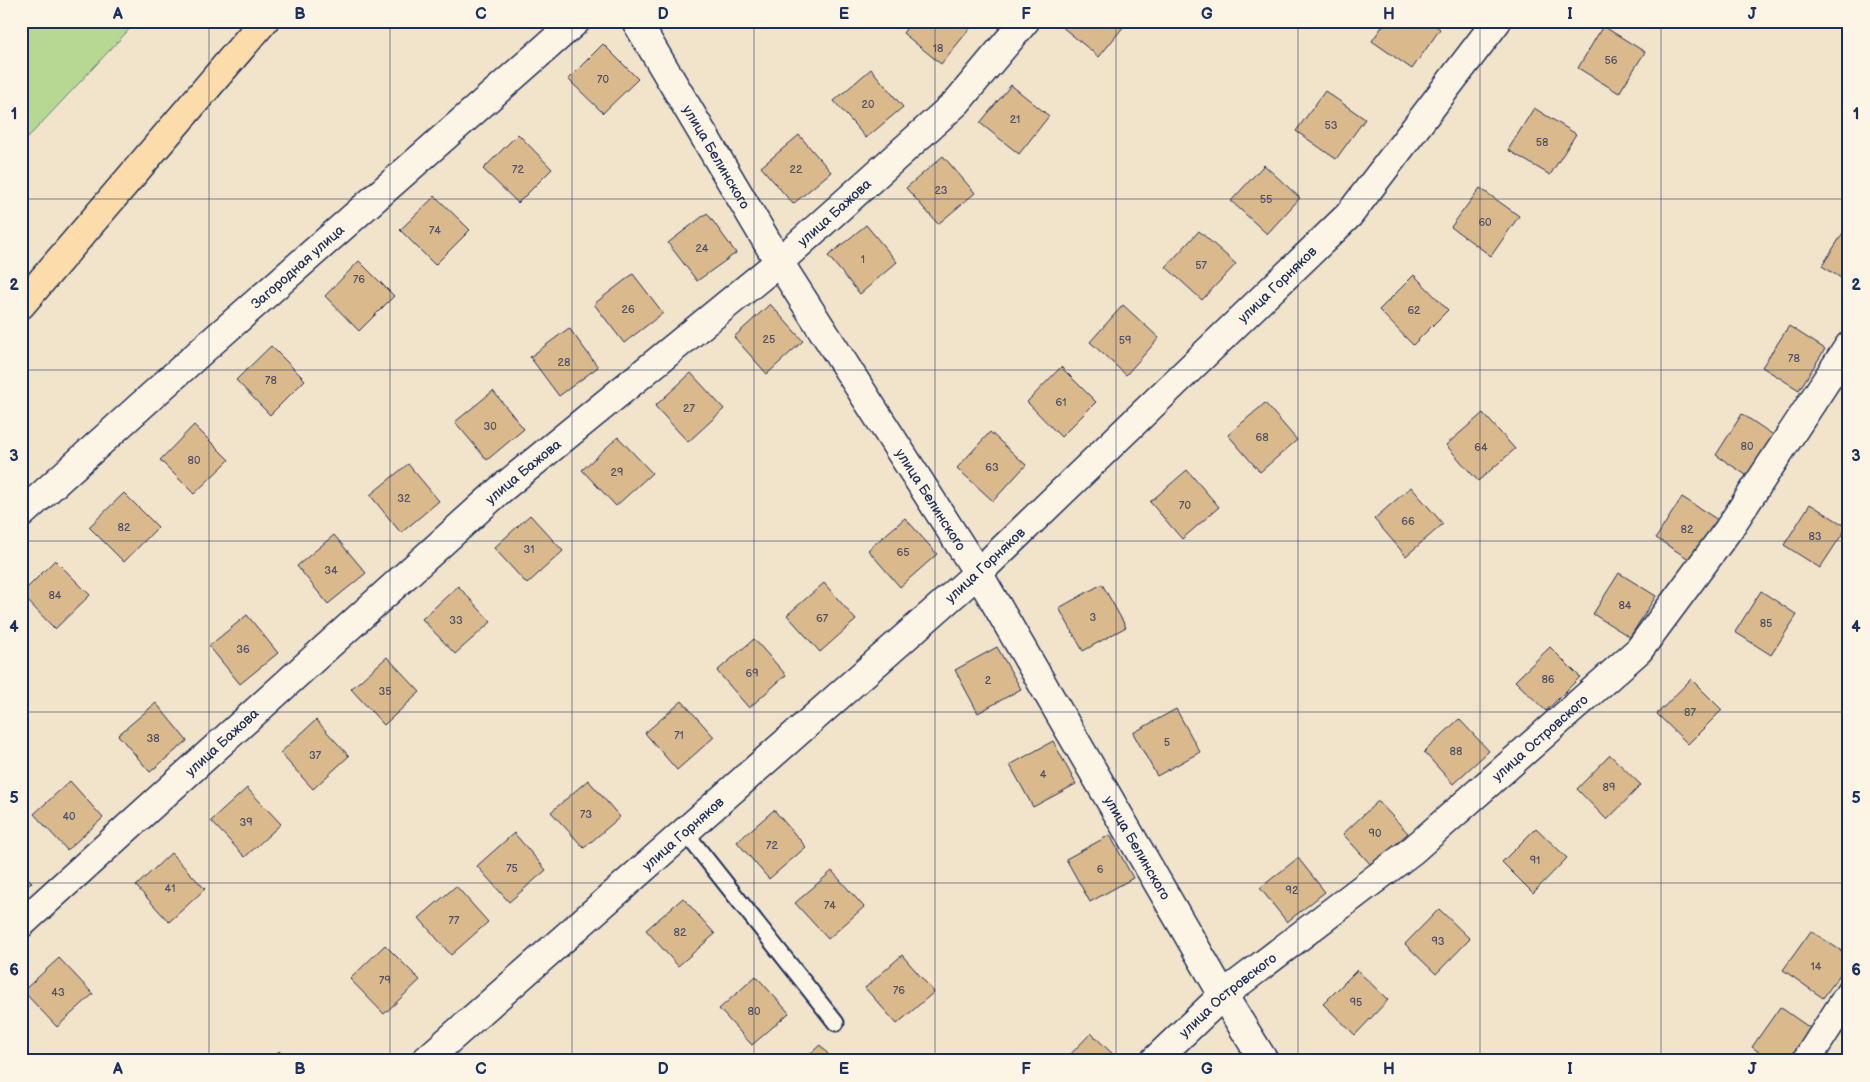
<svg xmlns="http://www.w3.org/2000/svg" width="1870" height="1082" viewBox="0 0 1870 1082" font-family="'Balsamiq Sans',sans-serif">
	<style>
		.green { fill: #b6d892; stroke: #688478 }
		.building { fill: #daba8d; stroke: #1b2f5e }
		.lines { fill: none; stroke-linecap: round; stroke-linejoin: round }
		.lane-casing { stroke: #1b2f5e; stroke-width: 19 }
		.street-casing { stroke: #1b2f5e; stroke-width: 31 }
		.secondary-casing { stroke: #1b2f5e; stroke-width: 31 }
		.highway-casing { stroke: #1b2f5e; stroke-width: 31 }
		.lane { stroke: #fcf5e5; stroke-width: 15 }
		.street { stroke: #fcf5e5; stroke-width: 28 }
		.secondary { stroke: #fcf5e5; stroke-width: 28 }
		.highway { stroke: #fddcac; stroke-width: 28 }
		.grid { fill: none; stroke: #1b2f5e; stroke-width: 1; stroke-opacity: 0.55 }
		.labels { text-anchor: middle; stroke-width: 4; stroke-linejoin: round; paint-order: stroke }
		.number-label { font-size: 11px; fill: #4b526a }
		.street-label { font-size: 14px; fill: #1b2f5e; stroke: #fcf5e5 }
		.neatline { fill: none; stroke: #1b2f5e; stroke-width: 2 }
		.grid-label { font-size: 16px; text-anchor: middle; font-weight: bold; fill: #1b2f5e }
	</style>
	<rect width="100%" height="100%" fill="#f2e3cb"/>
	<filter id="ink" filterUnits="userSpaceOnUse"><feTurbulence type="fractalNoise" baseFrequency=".02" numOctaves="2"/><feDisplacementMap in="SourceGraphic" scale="10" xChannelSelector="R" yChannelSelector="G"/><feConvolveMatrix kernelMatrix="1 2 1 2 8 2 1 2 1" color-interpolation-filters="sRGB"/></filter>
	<g filter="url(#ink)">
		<path class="green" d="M21,21H137L21,145Z"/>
		<path class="building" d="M912,21H966L972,26L941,64L903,33Z
			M1065,21H1128L1099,57L1061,26Z
			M1386,21H1429L1440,29L1412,69L1372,41Z
			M1603,26L1645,52L1619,93L1578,68Z
			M603,44L638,79L603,113L568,79Z
			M871,69L903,107L866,138L834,101Z
			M1011,85L1049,116L1019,154L980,123Z
			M1325,91L1365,119L1336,159L1296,131Z
			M1534,108L1576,134L1550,175L1508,150Z
			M518,134L552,169L518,203L483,169Z
			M799,135L831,172L793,204L761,167Z
			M943,156L975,193L938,224L906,188Z
			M1264,165L1300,198L1267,234L1231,201Z
			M1480,188L1519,216L1491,256L1451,227Z
			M435,196L470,230L435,265L400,230Z
			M707,213L736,253L697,281L668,243Z
			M866,225L897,262L860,294L828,256Z
			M1848,225L1849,226V283L1822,266Z
			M1199,231L1236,264L1202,300L1166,267Z
			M359,261L394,296L359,331L325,296Z
			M633,274L663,313L624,343L594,304Z
			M1414,275L1448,310L1413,345L1379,310Z
			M770,304L803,341L767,374L734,337Z
			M1123,305L1159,338L1126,375L1090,342Z
			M1789,326L1825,349L1799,390L1762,367Z
			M569,328L598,367L559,396L530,357Z
			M271,346L305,380L270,415L236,380Z
			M1061,367L1096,402L1061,437L1027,402Z
			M691,373L724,409L688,442L655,406Z
			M493,391L524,429L487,460L455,422Z
			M1265,403L1297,440L1260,472L1228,435Z
			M1483,413L1515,449L1478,481L1446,445Z
			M1742,414L1778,438L1752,479L1716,455Z
			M194,425L229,460L194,494L160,460Z
			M990,432L1026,465L993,501L957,468Z
			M618,437L652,473L616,506L582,470Z
			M408,464L439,501L401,533L370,495Z
			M1187,470L1219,507L1182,539L1150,502Z
			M1411,487L1443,524L1406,556L1374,519Z
			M124,493L158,527L124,562L89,527Z
			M1682,497L1718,520L1692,561L1656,538Z
			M1810,504L1847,527L1820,568L1784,545Z
			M530,515L563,551L527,584L494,548Z
			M905,518L937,554L900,587L868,550Z
			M334,535L366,573L328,604L297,566Z
			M55,560L90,595L55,629L21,594Z
			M1619,573L1656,596L1630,637L1593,614Z
			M824,583L856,620L820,652L787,615Z
			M1102,584L1126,627L1083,651L1059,608Z
			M458,586L491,622L455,654L422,619Z
			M1761,591L1797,615L1771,655L1735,632Z
			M247,615L278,653L240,684L209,646Z
			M754,639L786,675L749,708L717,671Z
			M997,647L1021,689L978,713L955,670Z
			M1550,647L1580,677L1546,711L1515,681Z
			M387,657L420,692L384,725L351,689Z
			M1691,679L1722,710L1688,744L1657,714Z
			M682,701L714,737L677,770L645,733Z
			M156,703L187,741L150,772L118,735Z
			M1176,709L1200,752L1157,776L1133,733Z
			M1459,719L1489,751L1453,784L1424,752Z
			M316,720L349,756L313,789L280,753Z
			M1053,741L1076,784L1033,807L1010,765Z
			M1610,755L1641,785L1607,820L1577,789Z
			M588,780L620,817L584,848L551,812Z
			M70,781L103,818L67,850L34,814Z
			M247,788L281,824L245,857L211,821Z
			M1378,801L1408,833L1372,866L1343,834Z
			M774,810L806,847L769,879L737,842Z
			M1536,828L1567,858L1533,893L1502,862Z
			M514,833L546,870L509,902L477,866Z
			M1110,835L1133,878L1090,902L1066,859Z
			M171,853L205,889L169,922L136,886Z
			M1298,858L1325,892L1287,922L1260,888Z
			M832,871L864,907L828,939L795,903Z
			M21,872L32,882L21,893Z
			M456,886L488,922L451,955L419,918Z
			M683,898L715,934L678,966L646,930Z
			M1439,909L1470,939L1436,974L1405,944Z
			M1811,931L1849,956V962L1823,998L1783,970Z
			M385,945L420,980L384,1014L350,979Z
			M902,955L934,992L897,1024L865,988Z
			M59,958L93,994L57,1027L23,991Z
			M1357,970L1388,1000L1355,1035L1323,1004Z
			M756,976L789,1013L752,1045L719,1009Z
			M1780,1007L1820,1035L1801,1061H1771L1752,1047Z
			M1091,1033L1120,1061H1064Z
			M820,1045L834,1061H802Z
			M279,1051L288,1061H269Z"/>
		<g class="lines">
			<g class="lane-casing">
				<path id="lane" d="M684,831L836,1023"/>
			</g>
			<g class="street-casing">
				<g id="street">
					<path id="s1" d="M636,21L779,262L978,573L1349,215L1497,21"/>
					<path id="s2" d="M21,514L205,348L576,21"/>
					<path id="s3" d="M21,924L500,490L779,262L957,102L1025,21"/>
					<path id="s4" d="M1154,1061L1223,995L1413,850L1639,650L1728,530L1849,346"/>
					<path d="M1806,1061L1849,994"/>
				</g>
			</g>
			<g class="secondary-casing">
				<g id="secondary">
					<path id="s5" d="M425,1061L978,573L1223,995L1264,1061"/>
				</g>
			</g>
			<g class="highway-casing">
				<path id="highway" d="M21,305L264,21"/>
			</g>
			<use href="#lane" class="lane"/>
			<use href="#street" class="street"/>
			<use href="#secondary" class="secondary"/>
			<use href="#highway" class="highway"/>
		</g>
	</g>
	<path class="grid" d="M209,21V1061M390,21V1061M572,21V1061M754,21V1061M935,21V1061M1116,21V1061M1298,21V1061M1480,21V1061M1661,21V1061M21,199H1849M21,370H1849M21,541H1849M21,712H1849M21,883H1849"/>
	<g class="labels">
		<g class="number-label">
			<text x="938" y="52">18</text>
			<text x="1611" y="64">56</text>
			<text x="603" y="83">70</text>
			<text x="868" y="108">20</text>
			<text x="1015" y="123">21</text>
			<text x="1331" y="129">53</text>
			<text x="1542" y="146">58</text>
			<text x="518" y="173">72</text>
			<text x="796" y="173">22</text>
			<text x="941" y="194">23</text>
			<text x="1266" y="203">55</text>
			<text x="1485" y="226">60</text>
			<text x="435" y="234">74</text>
			<text x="702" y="252">24</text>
			<text x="863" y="263">1</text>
			<text x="1201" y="269">57</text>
			<text x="359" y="283">76</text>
			<text x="628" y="313">26</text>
			<text x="1414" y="314">62</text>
			<text x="769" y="343">25</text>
			<text x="1125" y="344">59</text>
			<text x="1794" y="362">78</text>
			<text x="564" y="366">28</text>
			<text x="271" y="384">78</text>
			<text x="1061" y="406">61</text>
			<text x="689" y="412">27</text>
			<text x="490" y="430">30</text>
			<text x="1262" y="441">68</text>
			<text x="1747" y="450">80</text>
			<text x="1481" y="451">64</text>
			<text x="194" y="464">80</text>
			<text x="992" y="471">63</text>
			<text x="617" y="476">29</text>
			<text x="404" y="502">32</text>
			<text x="1185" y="509">70</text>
			<text x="1408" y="525">66</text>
			<text x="124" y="531">82</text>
			<text x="1687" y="533">82</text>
			<text x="1815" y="540">83</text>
			<text x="529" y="553">31</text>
			<text x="903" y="556">65</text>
			<text x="331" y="574">34</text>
			<text x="55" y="599">84</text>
			<text x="1625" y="609">84</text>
			<text x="1093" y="621">3</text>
			<text x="822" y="622">67</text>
			<text x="456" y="624">33</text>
			<text x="1766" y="627">85</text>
			<text x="243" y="653">36</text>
			<text x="752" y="677">69</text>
			<text x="1548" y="683">86</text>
			<text x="988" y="684">2</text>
			<text x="385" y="695">35</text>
			<text x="1690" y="716">87</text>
			<text x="679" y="739">71</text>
			<text x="153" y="742">38</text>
			<text x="1167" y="746">5</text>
			<text x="1456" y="755">88</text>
			<text x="315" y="759">37</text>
			<text x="1043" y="778">4</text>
			<text x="1609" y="791">89</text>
			<text x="586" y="818">73</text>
			<text x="69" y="820">40</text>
			<text x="246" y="826">39</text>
			<text x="1375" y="837">90</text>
			<text x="772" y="849">72</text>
			<text x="1535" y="864">91</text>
			<text x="512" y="872">75</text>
			<text x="1100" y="873">6</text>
			<text x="170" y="892">41</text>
			<text x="1292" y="894">92</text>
			<text x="830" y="909">74</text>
			<text x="454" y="924">77</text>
			<text x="680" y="936">82</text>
			<text x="1438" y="945">93</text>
			<text x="1816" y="970">14</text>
			<text x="385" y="984">79</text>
			<text x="899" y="994">76</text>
			<text x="58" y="996">43</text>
			<text x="1356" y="1006">95</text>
			<text x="754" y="1015">80</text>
		</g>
		<g class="street-label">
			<text dy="5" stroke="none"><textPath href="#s1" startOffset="158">улица Белинского</textPath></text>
			<text dy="5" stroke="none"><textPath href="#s3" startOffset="1081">улица Бажова</textPath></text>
			<text dy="5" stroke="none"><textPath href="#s2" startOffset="371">Загородная улица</textPath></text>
			<text dy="5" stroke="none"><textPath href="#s1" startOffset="1065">улица Горняков</textPath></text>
			<text dy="5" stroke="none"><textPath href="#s3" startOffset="676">улица Бажова</textPath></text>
			<text dy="5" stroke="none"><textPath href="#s1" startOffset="562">улица Белинского</textPath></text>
			<text transform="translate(985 565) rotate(-43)" y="5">улица Горняков</text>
			<text dy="5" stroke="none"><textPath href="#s4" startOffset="504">улица Островского</textPath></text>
			<text dy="5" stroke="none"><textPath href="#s3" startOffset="271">улица Бажова</textPath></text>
			<text dy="5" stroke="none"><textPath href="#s5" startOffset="344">улица Горняков</textPath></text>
			<text dy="5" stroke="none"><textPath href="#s5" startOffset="1055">улица Белинского</textPath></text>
			<text dy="5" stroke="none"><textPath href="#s4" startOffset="99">улица Островского</textPath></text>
		</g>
	</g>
	<rect width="1870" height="1082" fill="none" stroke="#fcf5e5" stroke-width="55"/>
	<rect x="28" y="28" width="1814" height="1026" class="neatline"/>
	<g class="grid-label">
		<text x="118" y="19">A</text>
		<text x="300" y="19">B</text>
		<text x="481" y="19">C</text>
		<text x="663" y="19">D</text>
		<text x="844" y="19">E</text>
		<text x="1026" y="19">F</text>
		<text x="1207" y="19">G</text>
		<text x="1389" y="19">H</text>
		<text x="1570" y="19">I</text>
		<text x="1752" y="19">J</text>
		<text x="14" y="119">1</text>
		<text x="1856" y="119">1</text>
		<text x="14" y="290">2</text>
		<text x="1856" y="290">2</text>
		<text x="14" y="461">3</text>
		<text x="1856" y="461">3</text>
		<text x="14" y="632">4</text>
		<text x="1856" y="632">4</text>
		<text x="14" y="803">5</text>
		<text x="1856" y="803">5</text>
		<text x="14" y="975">6</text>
		<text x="1856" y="975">6</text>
		<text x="118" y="1074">A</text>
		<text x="300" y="1074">B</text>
		<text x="481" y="1074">C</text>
		<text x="663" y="1074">D</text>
		<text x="844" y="1074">E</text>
		<text x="1026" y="1074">F</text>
		<text x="1207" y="1074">G</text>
		<text x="1389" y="1074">H</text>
		<text x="1570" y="1074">I</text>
		<text x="1752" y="1074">J</text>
	</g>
</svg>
